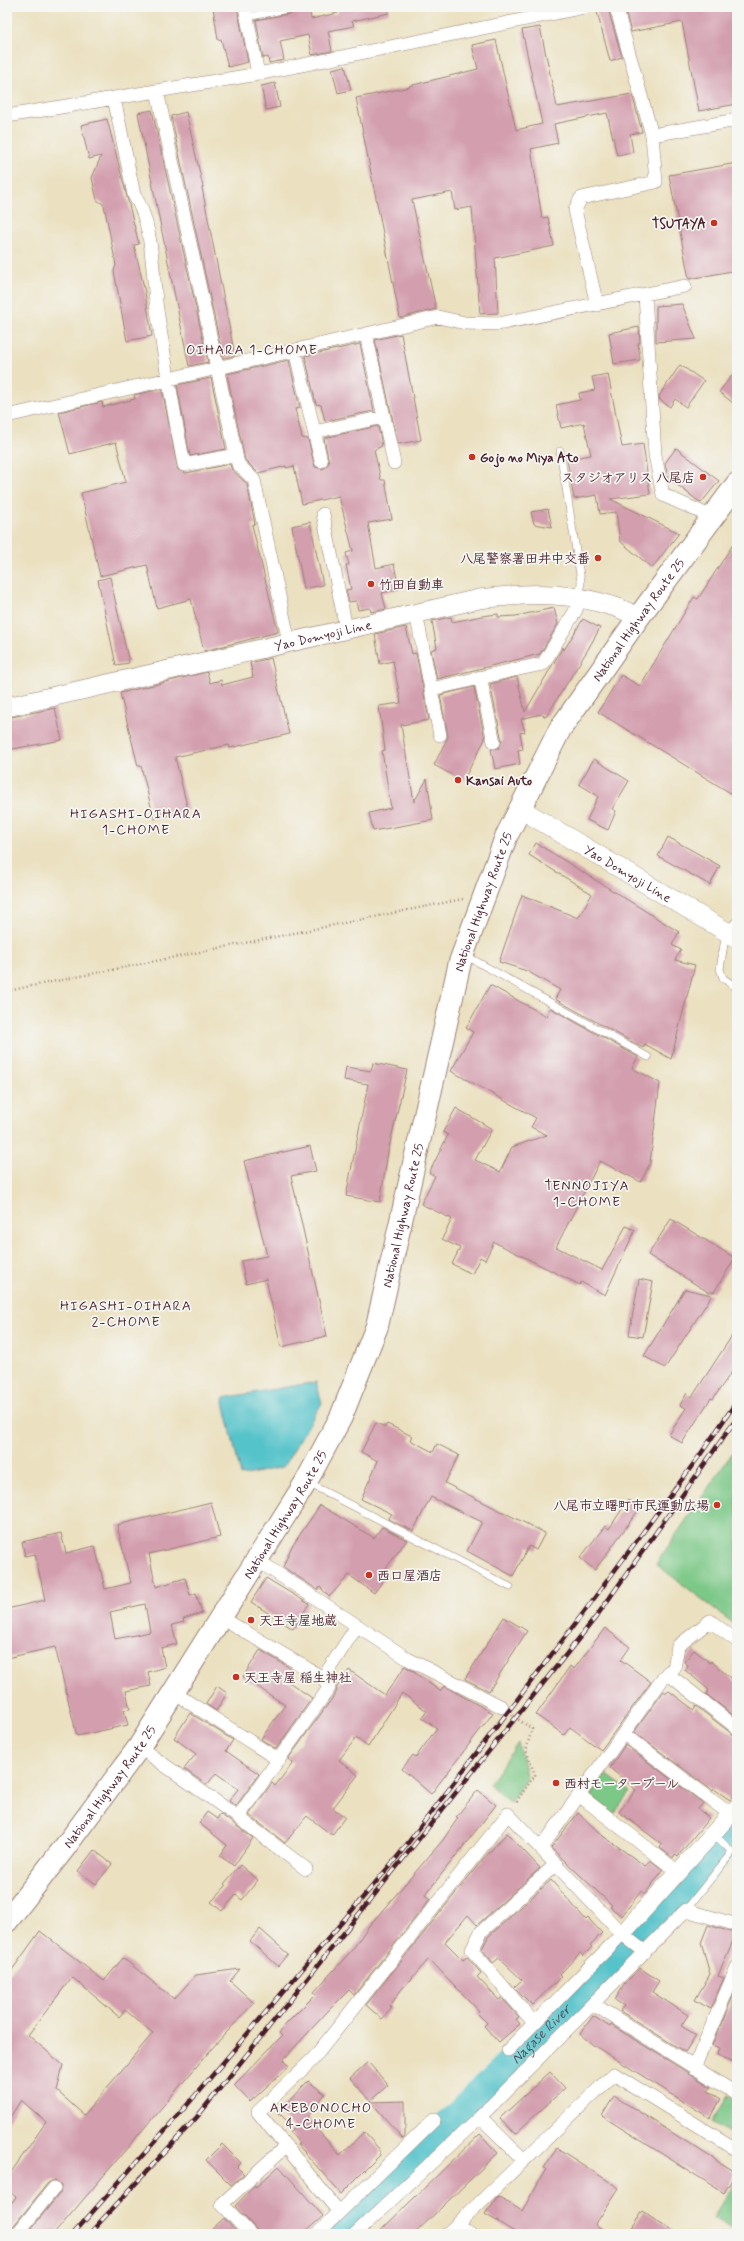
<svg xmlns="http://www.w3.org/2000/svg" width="744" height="2241" viewBox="0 0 744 2241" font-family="Mynerve,'Klee One',sans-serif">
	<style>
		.green { fill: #7cc887; stroke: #637459 }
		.water { fill: #55c3ca; stroke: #50717a }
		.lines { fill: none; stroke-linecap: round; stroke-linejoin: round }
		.river { stroke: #55c3ca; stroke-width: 30 }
		.building { fill: #d39eae; fill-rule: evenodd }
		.service-casing { stroke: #9a8076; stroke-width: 8 }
		.minor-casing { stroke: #9a8076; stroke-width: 14 }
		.tertiary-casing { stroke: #9a8076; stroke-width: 18 }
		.secondary-casing { stroke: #9a8076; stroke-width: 20 }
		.trunk-casing { stroke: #9a8076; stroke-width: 24 }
		.path { stroke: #9a8076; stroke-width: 2.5; stroke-dasharray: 1 3; stroke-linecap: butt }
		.service { stroke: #fff; stroke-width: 7 }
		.minor { stroke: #fff; stroke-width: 13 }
		.tertiary { stroke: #fff; stroke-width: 17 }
		.secondary { stroke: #fff; stroke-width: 19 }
		.trunk { stroke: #fff; stroke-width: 22 }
		.rail-casing { stroke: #4a1f2b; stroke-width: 4.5 }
		.rail { stroke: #f6f6f2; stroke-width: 3; stroke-dasharray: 9; stroke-linecap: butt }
		.poi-dot { fill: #c8321e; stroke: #f6f6f2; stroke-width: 1.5 }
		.labels { text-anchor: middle; stroke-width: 3.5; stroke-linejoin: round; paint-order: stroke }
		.poi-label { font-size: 13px; font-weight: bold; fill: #4a1f2b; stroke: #f6f6f2; text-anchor: start }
		.street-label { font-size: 13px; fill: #4a1f2b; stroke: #f6f6f2 }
		.neighbourhood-label { font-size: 14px; letter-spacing: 1px; fill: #4a1f2b; stroke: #f6f6f2 }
		.water-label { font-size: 14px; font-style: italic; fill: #4e5863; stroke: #f6f6f2 }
	</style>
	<rect width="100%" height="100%" fill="#f6f6f2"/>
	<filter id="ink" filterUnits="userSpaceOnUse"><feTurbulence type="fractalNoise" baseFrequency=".025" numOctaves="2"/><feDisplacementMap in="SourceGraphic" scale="8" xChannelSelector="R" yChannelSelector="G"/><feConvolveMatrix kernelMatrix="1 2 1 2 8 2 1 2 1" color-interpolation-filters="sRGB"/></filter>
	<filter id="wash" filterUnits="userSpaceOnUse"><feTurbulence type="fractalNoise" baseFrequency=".012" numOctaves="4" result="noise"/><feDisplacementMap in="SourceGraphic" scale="16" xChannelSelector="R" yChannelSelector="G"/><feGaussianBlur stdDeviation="0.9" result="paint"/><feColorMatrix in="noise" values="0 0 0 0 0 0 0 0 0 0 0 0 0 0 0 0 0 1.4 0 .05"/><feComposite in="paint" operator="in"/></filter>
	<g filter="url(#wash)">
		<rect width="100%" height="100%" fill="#ebe1c1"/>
		<path class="green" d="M737,1446V1626L656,1564Z
			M518,1743L527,1779L510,1802L489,1784Z
			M606,1774L630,1792L614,1814L590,1795Z
			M728,2096L737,2102V2138L712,2122Z
			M737,2179V2231L713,2217Z"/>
		<path class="water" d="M316,1382L322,1403L283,1467L241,1476L223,1398Z"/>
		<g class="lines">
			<path class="river" id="s1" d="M339,2234L624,1951L681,1893L737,1830"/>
		</g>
		<g id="blocks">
			<path class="building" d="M213,7H237L248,62L228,67L221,39L218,40Z
				M303,7H309L311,19L338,13V9L350,7H388L389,13L352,21L354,26L328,31L332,51L312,55L308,35L280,41L284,60L269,63L268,57L263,58L256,20L299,12Z
				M624,7H737V104L699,111L682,22L631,32Z
				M608,9L622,57L610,61L597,12Z
				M540,27L557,107L632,94L642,132L630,134L633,152L617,155L607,113L554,124L558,143L531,149L542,218L548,217L554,246L495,258L498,313L480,314L472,207L455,210L452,192L412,200L436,309L400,318L356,98L410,87L409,86L478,69L472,45L496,40L516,130L542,124L522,30Z
				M345,66L351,90L338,93L332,69Z
				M275,83L280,107L266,110L261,86Z
				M152,110L208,362L189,366L138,113Z
				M186,112L203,187L202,188L235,356L223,358L171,116Z
				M107,119L139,244L134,245L145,292L152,336L127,341L114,271L116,265L104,205L97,200L92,178L101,156L89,159L81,125Z
				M737,163V270L689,279L669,175Z
				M682,304L696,339L656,342V306Z
				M639,327L640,343H638L640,360L614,364L609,333Z
				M401,334L421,440L398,444L375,340Z
				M360,344L374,411L325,421L321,405L316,404L305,356Z
				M289,360L300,408L295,409L302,438L308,439L315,467L323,469L329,463L324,438L378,426L382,446L374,450L381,480H385L392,519L368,523L376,568L394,564L399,589L382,593L386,609L371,612L370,608L358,610L356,601L349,602L346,590L351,589L346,565H349L346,553L353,551L339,496L302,504L294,466L286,468V466L258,473L245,460L227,374Z
				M680,365L704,381L686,407L675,399L670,407L660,400L659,396Z
				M737,369V406L719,392Z
				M608,374L622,447L643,444L650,494L610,499L679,533L652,568L620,541L616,512L600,514L597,495L574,499L567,459L591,455L584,423L561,428L556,405L580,400L579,393L595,390L592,377Z
				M211,378L226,449L190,456L177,385Z
				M162,389L178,470L186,473L230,464L232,470L247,484L255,524L252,525L278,632L204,651L191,599L157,608L147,565L100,576L81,493L126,482L116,442L70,454L59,412L102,402L103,407L135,399L134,395Z
				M676,448L719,481L701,503L668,478L665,463Z
				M548,509L552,527L534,524L531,512Z
				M310,522L323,585L304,589L292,526Z
				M737,538V797L598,712L621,675L640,686L694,597L698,599Z
				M110,577L129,663L116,665L98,580Z
				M554,608L558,624L540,654L437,679L431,650L437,648L432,621L451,617L452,622L482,616L498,614V617L516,616Z
				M583,619L600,628L587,651L546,717L541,714L521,719L525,732L520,733L523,749L518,750L520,764L495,769L491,749L499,748L502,741L490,684L517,677L525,712L563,647L564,650Z
				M406,627L412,654L416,653L429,720L401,725L414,802L427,779L433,820L373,831L369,813L391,808L382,751L385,750L379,706L401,703L393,661L380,664L375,634Z
				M271,658L289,734L230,748L229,745L175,757L188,810L154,819L141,766H138L120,693L207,672L210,683L221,680L222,685L253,677L250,663Z
				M474,687L485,739L463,781L434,765L448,737L440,695Z
				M55,708L62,740L7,750V718Z
				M594,759L629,781L612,809L616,811L608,830L587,820L598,796L579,784Z
				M668,837L720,866L710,885L658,856Z
				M536,843L679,932L672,945L681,950L675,960L695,965L671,1059L645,1044L643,1048L555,999L560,990L527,971L499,962L522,895L578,918L592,894L529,855Z
				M490,985L546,1016L550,1008L638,1057L632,1068L660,1083L650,1163L641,1182L600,1161L556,1247L602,1270L626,1226L635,1230L605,1295L581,1282L580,1285L494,1242L485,1260L480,1257L472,1274L452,1264L460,1248L442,1239L452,1219L421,1204L435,1176L429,1173L448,1135L443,1132L456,1108L492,1129L475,1160L500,1172L512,1147L547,1135L531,1127L536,1118L451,1071L473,1032L466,1028Z
				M373,1063L407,1070L388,1152L380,1202L346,1196L368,1084L344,1080L346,1067L371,1071Z
				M310,1146L316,1171L291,1176L327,1336L281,1347L266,1279L246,1284L241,1261L267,1256L244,1161Z
				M671,1219L735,1258L714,1292H708L648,1255Z
				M639,1279L653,1282L643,1337L629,1335Z
				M685,1289L712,1295L665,1368L644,1356Z
				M737,1328V1364L713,1399L711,1398L682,1443L669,1435L686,1408L680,1405L687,1393L692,1397Z
				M376,1423L385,1427L387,1424L412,1436L410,1440L433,1452L437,1444L459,1455L445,1483L545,1533L536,1550L529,1546L513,1576L467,1551L482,1522L431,1497L413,1531L388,1519L392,1514L361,1499L378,1461L361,1452Z
				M628,1500L640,1508L595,1570L580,1558L605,1526L609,1529Z
				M211,1502L220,1537L149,1554L156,1587L185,1578L190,1595L196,1593L202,1613L183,1619L184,1622L172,1625L177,1644L161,1648L165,1667L148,1672L151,1686L126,1691L130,1709L124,1710L128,1725L77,1736L55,1647L7,1658V1609L45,1600L35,1554L25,1556L22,1542L61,1533L66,1553L95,1546L105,1589L131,1583L117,1525ZM145,1604L150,1632L115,1639L110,1612Z
				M320,1505L374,1538L382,1527L407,1540L380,1576L385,1578L374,1593L349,1575L329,1597L320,1587L318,1590L283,1567L291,1548Z
				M266,1578L309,1604L293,1629L251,1602Z
				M504,1617L527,1631L489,1691L465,1679Z
				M605,1628L630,1647L621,1660L651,1682L601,1750L570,1727L564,1735L536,1715L570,1666L574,1669Z
				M260,1650L290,1668L283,1678L312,1698L276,1749L261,1739L285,1705L243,1677Z
				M694,1650L710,1663L711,1661L737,1684V1718L706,1694L709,1690L685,1670L688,1665L684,1662Z
				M405,1666L415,1672V1673L440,1691L444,1686L493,1713L431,1794L402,1769L413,1755L416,1757L437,1728L422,1718L427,1711L402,1693L368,1747L356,1738L339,1760L358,1775L333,1808L345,1817L332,1835L307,1816L285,1843L249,1815L272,1783L275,1786L293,1763L288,1759L336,1693L337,1687L349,1670L385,1695Z
				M217,1686L227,1693L216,1711L206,1704Z
				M664,1691L666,1693L669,1691L694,1710L696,1706L732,1734L737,1736V1792L730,1800L714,1789L713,1791L634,1732Z
				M190,1713L233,1740L226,1751L259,1774L236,1806L229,1801L238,1789L216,1773L207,1785L184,1769L196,1754L174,1738Z
				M625,1745L703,1803L698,1809L709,1818L678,1856L675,1854L673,1858L660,1848L662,1844L619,1812L636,1790L610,1768Z
				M478,1790L496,1805L425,1895L430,1899L354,1995L349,1990L328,2011L283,2060L289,2066L250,2102L234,2085L282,2036L279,2033L287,2023L316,1994L314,1992L352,1950L368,1927L443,1840L458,1818L456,1817Z
				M207,1812L217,1819L220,1814L253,1838L234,1866L220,1856L227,1845L199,1823Z
				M578,1813L603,1836L645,1866L650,1860L663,1870L645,1894L641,1891L622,1916L610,1907L612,1905L551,1848Z
				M507,1833L540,1868L477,1925L468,1915L445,1942L463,1960L467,1957L481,1973L477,1977L499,2000L502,1998L519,2017L516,2019L520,2024L499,2042L484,2026L487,2023L477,2013L479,2011L429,1959L401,1990L390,2006L392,2008L382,2019L366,2005L483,1859Z
				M94,1850L112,1864L96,1884L78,1871Z
				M240,1865L258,1880L242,1900L236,1895L222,1911L211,1902L226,1886L224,1884Z
				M551,1880L586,1920L588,1918L602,1933L590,1945L592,1947L583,1956L580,1953L560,1974L562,1976L532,2005L514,1987L522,1980L499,1958L493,1963L482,1949L488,1937Z
				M708,1925L734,1933V1938L718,1976L724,1978L710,2009L695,2000L710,1974L701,1943Z
				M260,1929L288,1954L278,1966L250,1941Z
				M40,1931L104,1981L123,1958L174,1999L196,1975L240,1969L230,1981L254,2003L214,2046L54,2234H27L60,2193L61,2185L55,2180L48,2183L11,2229L9,2234H7V2209L16,2197L7,2190V2178L46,2122L21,2100L7,2122V1977ZM72,1977L119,2017L125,2010L153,2033L84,2115L57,2091L63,2065L28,2035Z
				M640,1968L659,1981L652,1992L688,2015L681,2026L696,2035L685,2052L620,2011L624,2006L615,2000L626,1982Z
				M737,1987V2063L717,2055L720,2048L712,2045Z
				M593,2016L610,2027L611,2025L711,2087L708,2091L721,2099L710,2118L593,2045L580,2034Z
				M368,2062L388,2085L370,2101L350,2078Z
				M550,2072L565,2088L515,2134L500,2118Z
				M308,2081L325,2094L307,2118L340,2155L364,2132L380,2150V2155L341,2194L298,2145L300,2144L290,2132L294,2128L278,2112Z
				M614,2096L736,2173L724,2193L602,2116Z
				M405,2101V2137L403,2139L371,2102Z
				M480,2134L498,2153L414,2234H377Z
				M222,2144L241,2163L237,2167L244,2174L231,2185L206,2160Z
				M557,2148L619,2188L597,2222L596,2225L610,2234H518L485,2214L498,2196L522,2211L546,2169L544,2168Z
				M279,2166L323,2216L303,2234H258L256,2229L235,2206L255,2185L256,2187Z
				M643,2211L677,2234H628Z
				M224,2218L239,2234H207Z"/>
		</g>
	</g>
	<g filter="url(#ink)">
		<use href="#blocks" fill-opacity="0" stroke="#9a8076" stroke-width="1"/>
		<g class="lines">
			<g class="service-casing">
				<path id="service" d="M247,17L298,7
					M560,451L581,581L580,597
					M737,920L726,932L720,969L723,978L737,988
					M465,955L648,1057
					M308,1483L510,1587
					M686,1910L732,1852L713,1833"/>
			</g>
			<g class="minor-casing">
				<path id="minor" d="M245,7L258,74
					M157,91L238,464L254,480L289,642
					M114,98L134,195C154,224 152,275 157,310C165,362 174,413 184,465L236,455
					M7,116L258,74L585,7
					M652,135L737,120
					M645,295L655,455L663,495L712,517
					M597,305L575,210L581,198L656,182L652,135L616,7
					M366,334L438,317L465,323L498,324L685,286
					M295,350L321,461
					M7,416L366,334L394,463
					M314,432L384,417
					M323,514L346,628
					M416,613L440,735
					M480,677L494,742
					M431,689C469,681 505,671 543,664L576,610L580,598
					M257,1560L408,1659L502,1707
					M222,1618L323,1678L329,1688L238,1817
					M737,1641L710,1621L678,1646L674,1668L667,1673L737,1728
					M323,1678L357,1626
					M174,1693L279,1760
					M624,1734L730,1814
					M139,1747L238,1817L306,1869
					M579,1795L678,1872
					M541,1848L667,1673
					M593,2004L737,2094
					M534,2023L472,1950L481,1932L556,1864
					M508,2050L622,1934
					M694,2068L737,1967
					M480,2117L524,2160
					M339,2212L258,2112L313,2059L508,1814L622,1934L645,1952
					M456,2226L470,2234
					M17,2234L54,2188
					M250,2234L222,2204L286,2146
					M317,2234L434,2120
					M355,2234L480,2117L686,1910L737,1925
					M447,2234L614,2074L737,2150"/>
			</g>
			<g class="tertiary-casing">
				<path id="tertiary" d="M622,1934L737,1807"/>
			</g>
			<g class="secondary-casing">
				<g id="secondary">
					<path id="s2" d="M7,707L479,599C523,594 555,591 598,602C613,606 625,609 638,618"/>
					<path id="s3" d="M519,808L737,938"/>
				</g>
			</g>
			<g class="trunk-casing">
				<g id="trunk">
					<path id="s4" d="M7,1921L65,1847L139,1747L306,1482L341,1417L377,1326L460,962L506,837L560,729L638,618L737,484"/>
				</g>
			</g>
			<path class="path" d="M7,991L463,899
				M512,1715L532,1729L526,1750L535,1775L516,1802"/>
			<use href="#service" class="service"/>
			<use href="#minor" class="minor"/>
			<use href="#tertiary" class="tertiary"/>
			<use href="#secondary" class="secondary"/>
			<use href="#trunk" class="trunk"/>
			<g class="rail-casing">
				<path id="rail" d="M73,2234L188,2104L398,1856L584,1612L700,1455L737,1401
					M89,2234L197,2117L596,1617L737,1418"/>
			</g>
			<use href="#rail" class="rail"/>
		</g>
	</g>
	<g class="poi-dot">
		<circle cx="714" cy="223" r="4"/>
		<circle cx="472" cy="457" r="4"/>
		<circle cx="703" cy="477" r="4"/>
		<circle cx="598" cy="558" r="4"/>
		<circle cx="371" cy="584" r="4"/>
		<circle cx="458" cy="780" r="4"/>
		<circle cx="717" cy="1505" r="4"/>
		<circle cx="369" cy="1575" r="4"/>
		<circle cx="251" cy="1620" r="4"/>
		<circle cx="236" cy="1677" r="4"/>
		<circle cx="556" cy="1783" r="4"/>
	</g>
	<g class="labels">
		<g class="poi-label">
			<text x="706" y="228" text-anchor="end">TSUTAYA</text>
			<text x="480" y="462">Gojo no Miya Ato</text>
			<text x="695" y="482" text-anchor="end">スタジオアリス 八尾店</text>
			<text x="590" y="563" text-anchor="end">八尾警察署田井中交番</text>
			<text x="379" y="589">竹田自動車</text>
			<text x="466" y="785">Kansai Auto</text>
			<text x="709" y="1510" text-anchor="end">八尾市立曙町市民運動広場</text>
			<text x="377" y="1580">西口屋酒店</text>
			<text x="259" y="1625">天王寺屋地蔵</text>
			<text x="244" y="1682">天王寺屋 稲生神社</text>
			<text x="564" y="1788">西村モータープール</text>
		</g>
		<g class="street-label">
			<text dy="5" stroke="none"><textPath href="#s4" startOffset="1465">National Highway Route 25</textPath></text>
			<text dy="5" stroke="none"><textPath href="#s2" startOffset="324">Yao Domyoji Line</textPath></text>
			<text dy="5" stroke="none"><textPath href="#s3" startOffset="127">Yao Domyoji Line</textPath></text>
			<text dy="5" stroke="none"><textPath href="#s4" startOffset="1141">National Highway Route 25</textPath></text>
			<text dy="5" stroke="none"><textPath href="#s4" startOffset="817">National Highway Route 25</textPath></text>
			<text dy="5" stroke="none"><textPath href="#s4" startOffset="493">National Highway Route 25</textPath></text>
			<text dy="5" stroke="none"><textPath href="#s4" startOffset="169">National Highway Route 25</textPath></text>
		</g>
		<g class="neighbourhood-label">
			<text x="252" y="354">OIHARA 1-CHOME</text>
			<text x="136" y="818">HIGASHI-OIHARA<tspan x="136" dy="16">1-CHOME</tspan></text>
			<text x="587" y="1190">TENNOJIYA<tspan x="587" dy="16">1-CHOME</tspan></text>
			<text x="126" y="1310">HIGASHI-OIHARA<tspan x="126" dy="16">2-CHOME</tspan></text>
			<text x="321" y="2112">AKEBONOCHO<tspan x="321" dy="16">4-CHOME</tspan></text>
		</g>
		<g class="water-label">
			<text dy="5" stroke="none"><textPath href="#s1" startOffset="284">Nagase River</textPath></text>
		</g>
	</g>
	<rect width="744" height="2241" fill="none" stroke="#f6f6f2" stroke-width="24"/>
</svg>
